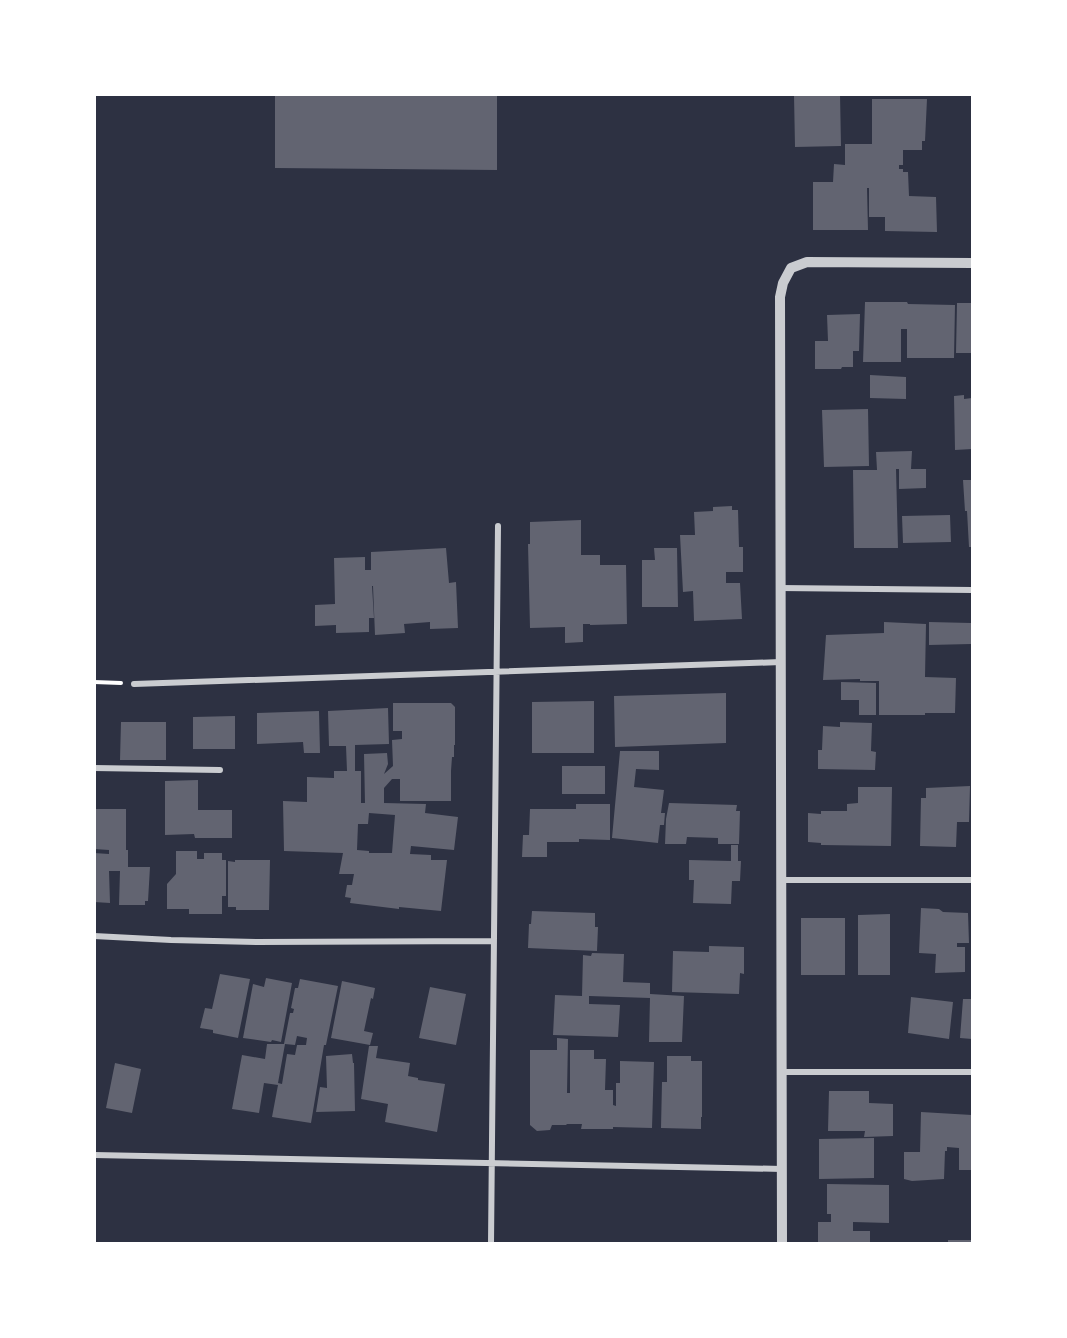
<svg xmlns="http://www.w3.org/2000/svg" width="1067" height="1338" viewBox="0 0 1067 1338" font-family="Poppins,sans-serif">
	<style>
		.building { fill: #626471; fill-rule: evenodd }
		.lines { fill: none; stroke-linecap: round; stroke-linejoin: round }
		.path { stroke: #fff; stroke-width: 4 }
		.minor { stroke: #caccd0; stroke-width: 6 }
		.tertiary { stroke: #caccd0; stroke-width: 10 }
	</style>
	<rect width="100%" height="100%" fill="#2d3142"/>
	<path class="building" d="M275,94H497V170L275,168Z
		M840,94L841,146L795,147L794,95Z
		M872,99H927L925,141H922V150H903V165H899V169H903V172H908L909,196L936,197L937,232L885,231V217H869V188H867L868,230H813V182H833L834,164L845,165V144H872Z
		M865,302H907L908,304L955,305L954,358H907V329H901V362H863Z
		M957,303H972V353H956Z
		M860,314L859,351H853V367H842L841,369H815V341H828L827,315Z
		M870,375L906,377V399L870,398Z
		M964,395V399L972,398V449L955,450L954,396Z
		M868,409L869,466L824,467L822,410Z
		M912,451L911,469H926V488L899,489V469H896L898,548H854L853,470H877L876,452Z
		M963,480H972V547H969L967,511H965Z
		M732,506V510H738L739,547H743V572H726V583H740L742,619L694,621L693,591L683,592L680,535H695L694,512L713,511V507Z
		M950,515L951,542L903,543L902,516Z
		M581,520V555H600V565H626L627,624L590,625V624H583V642L565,643V627L530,628L528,544H530V522Z
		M446,548L449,583L456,582L458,628L430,629V622L404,624L405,633L375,635L373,586H372L374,618H369V632L336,633V625L315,626V605L335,604L334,558L365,557V570H371V552Z
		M654,548H677L678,607H642V560H655Z
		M884,622L926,624L925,677L956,678L955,713H925V715H879V681H860V679L823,680L826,635L884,633Z
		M929,622L971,623V644L929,645Z
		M841,682L876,683V715H859V700H841Z
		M726,693V743L615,747L614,696Z
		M594,701V753H532V702Z
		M393,703H451L455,707V745H454V757H452L451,771V801H400V779H392L384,788V803L426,804L425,813L458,817L454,850L411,846L410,854L431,855V860H447L441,911L399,907V909L350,903L351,898L345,897L347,885H352L354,874H339L343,853L284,851L283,801L307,802V777L334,778V771H347L346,746H329L328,711L388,708L389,744L355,745V771H361V803H365L364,754L387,753L388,764L384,774L393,766L392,740L402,739V731H393ZM369,813L395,815L392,853H369V851L357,850L358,824H368Z
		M319,711L320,753H304L303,742L257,744V713Z
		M235,716V749H193V717Z
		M121,722H166V760H120Z
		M840,722L872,723L871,751L876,752L875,770L818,769V750H822L823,726L840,727Z
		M620,751H659V770L636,769L634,787L664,790L661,813H665L664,825H660L658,843L612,838Z
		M562,766H605V794H562Z
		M198,780V810H232V838H195L194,834L165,835V781Z
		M970,786L969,822H957L956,847L920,846L921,798H926V788Z
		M858,787H892L891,846L821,845V843L808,842V813L821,814V811H847V804L858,803Z
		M669,803L737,805L736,811H740L739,844H718V838L687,837L686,844H665L666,819Z
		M576,804H610V840L579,839V842H547V857H522L523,835H529L530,809H576Z
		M94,809H126V850H128V867H150L148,901H145V905H119L120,871H109L110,903L94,902V853L109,854V850L94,849Z
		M731,845H738V861H741L740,881H732L731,904L693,903L694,880H689V860L731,861Z
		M176,851H197V859H204V853H222V860H226V896H222V914H189V909H167V884L176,874Z
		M235,860H270L269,910H236V907H228V861L235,862Z
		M921,908L939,909L943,912L968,913L969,943H957V947H965V972L935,973L936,954L919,953Z
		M532,911L595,913V927H598L597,951L528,948L529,924H531Z
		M890,914V975H858V915Z
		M801,918H845V975H801Z
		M709,946L744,947V974L740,973L739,994L672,992L673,951L709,952Z
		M592,953L624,954L623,982L650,983V994L684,996L682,1042H649L650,998L589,996V1004L620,1005L618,1037L553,1035L555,995L582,996L583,955L591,956Z
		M220,974L250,979L238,1038L213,1033V1030L200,1028L205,1008L212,1009Z
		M266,978L292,983L281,1042L272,1040L271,1042L243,1038L253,984L264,987Z
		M300,979L338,986L326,1045H324L311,1123L272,1117L278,1085L264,1083L259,1113L232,1109L242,1055L265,1059L267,1044H284L290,1013H293L294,1009L291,1008L295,988H298ZM297,1036L307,1038L306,1045H297L295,1055L287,1054L282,1084L278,1083L285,1044L295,1045Z
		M342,981L375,988L373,999L371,998L364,1031L373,1033L370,1045L331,1038Z
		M430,987L466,994L456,1045L419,1038Z
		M911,997L953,1002L949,1039L908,1033Z
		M963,999H972V1039L960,1038Z
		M557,1038L568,1039L567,1093H570V1050H594V1059H606L605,1090H613V1105L616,1106V1083H620V1061L654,1062L652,1128L613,1127V1129H581L582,1124H566L567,1125H552L550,1130L537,1131L530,1125V1050H557Z
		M369,1046H378L376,1058L410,1063L408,1076L418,1078V1080L445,1084L437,1132L385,1122L388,1104L361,1099Z
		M352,1054L353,1063H354L355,1111L316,1112L320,1087L327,1088L326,1056Z
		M667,1056H691V1061H702V1117H701V1129L661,1128L662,1082H667Z
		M115,1063L141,1069L132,1113L106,1108Z
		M829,1091H869V1103L893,1104V1136L864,1137L865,1131H828Z
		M921,1112L972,1115V1170H959V1148L947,1147V1151H945L944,1179L912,1181L904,1179V1152H920Z
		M874,1138V1178L819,1179V1139Z
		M827,1184L889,1185V1223L853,1222V1231H870V1244H818V1222H831V1214H827Z
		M948,1240H972V1244H948Z"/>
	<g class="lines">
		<path class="path" d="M94,682L121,683"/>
		<path class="minor" d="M780,588L972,590
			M134,684L781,662
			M94,768L220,770
			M781,880H972
			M94,936L171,940L257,942L494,941
			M781,1072H972
			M94,1155L782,1169
			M491,1244L498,526"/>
		<path class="tertiary" d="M782,1244L780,297L783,283L791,268L807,262L972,263"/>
	</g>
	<rect width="1067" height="1338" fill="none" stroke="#ffffff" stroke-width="192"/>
</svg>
